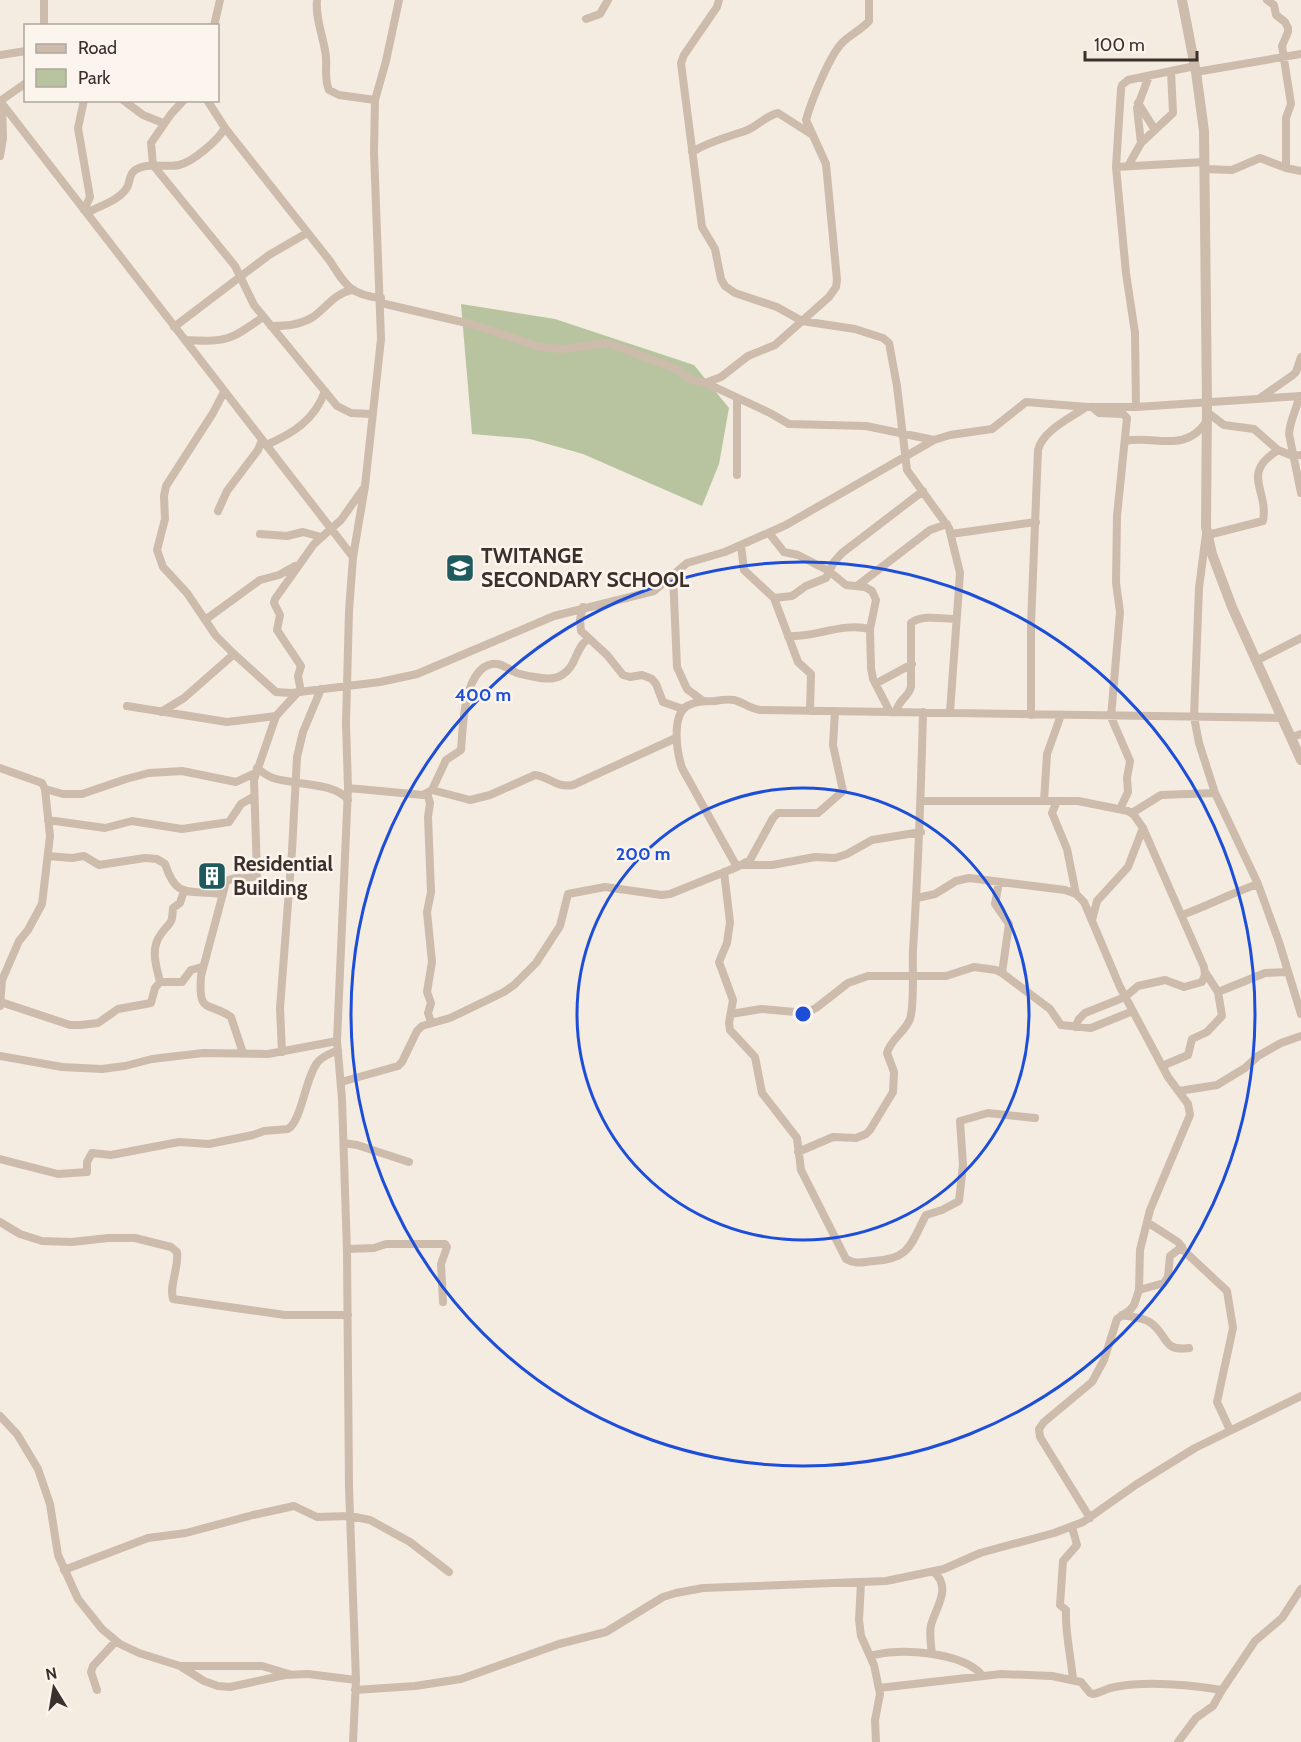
<svg xmlns="http://www.w3.org/2000/svg" width="1301" height="1742" viewBox="0 0 1301 1742" font-family="Cabin,sans-serif">
	<style>
		.green { fill: #b8c4a0 }
		.lines { fill: none; stroke-linecap: round; stroke-linejoin: round }
		.minor { stroke: #cdbbac; stroke-width: 8 }
		.tertiary { stroke: #cdbbac; stroke-width: 10 }
		.ring { fill: none; stroke: #1d4ed8; stroke-width: 3 }
		.labels { text-anchor: middle; stroke-width: 5; stroke-linejoin: round; paint-order: stroke }
		.poi-label { font-size: 21px; font-weight: bold; fill: #3b302b; stroke: #fbf5ee; text-anchor: start }
		.centre { fill: #1d4ed8; stroke: #fbf5ee; stroke-width: 3 }
		.ring-label { font-size: 18px; text-anchor: middle; font-weight: bold; fill: #1d4ed8; stroke: #fbf5ee; stroke-width: 5; stroke-linejoin: round; paint-order: stroke }
	</style>
	<rect width="100%" height="100%" fill="#f4ebe1"/>
	<path class="green" d="M461,304L555,319L694,365L729,408L719,464L702,506L583,454L530,439L472,434Z"/>
	<g class="lines">
		<path class="minor" d="M44,0V26
			M317,0C315,19 324,38 326,57C327,68 324,79 329,90L339,95L375,100
			M719,0L717,7L684,55L681,63L702,227L715,249L721,279L725,286L735,293L777,307L802,321L855,329L883,338L889,343L897,386L907,470L949,528L960,573L950,712
			M1267,0L1274,5L1276,15L1285,22L1288,28V32L1282,46L1291,104L1286,118V168
			M586,19L600,14L608,0
			M214,26L220,0
			M0,55L26,51
			M1196,72L1301,54
			M84,100L78,128L90,197L84,210
			M123,100L143,115L163,123
			M184,100L171,114L151,143L153,165L235,266L254,305L337,406L351,413L372,414
			M207,100L225,128L330,261C345,285 351,295 381,298
			M0,101L353,557
			M0,101L26,83
			M1138,103L1155,130
			M1141,143L1137,108L1149,76
			M692,152C710,141 725,138 745,131C757,127 765,116 778,113L811,134
			M0,156L3,138L2,104
			M1128,166L1141,143L1173,113L1171,71
			M1116,167L1204,162
			M1204,169L1232,170L1260,158L1286,168L1301,171
			M87,213C99,206 118,201 126,189C130,184 129,176 133,172C144,161 166,168 179,165C193,162 218,140 225,128
			M381,303L475,325L540,347L562,349L608,343L676,369L692,380L705,383L721,377L748,356L775,345L829,297L836,287L837,280L826,164L806,120C811,102 830,54 843,42C851,34 861,30 869,21V0
			M271,326C287,326 300,325 313,317C326,308 335,293 352,290
			M174,327L269,255L307,233
			M185,340C227,342 229,341 263,317
			M706,383L770,413L789,424L866,426L934,440
			M224,392L213,413L166,486L164,496L165,519L157,550L163,567L187,593L216,636L234,654L276,692L291,693L380,682L417,674L554,616L654,591L687,563L725,552L786,525L934,440L950,435L992,429L1026,402L1087,407H1136L1301,396
			M1299,396C1297,409 1290,420 1289,434L1301,493
			M1260,398L1293,375L1296,372L1301,357
			M1092,407L1099,413L1123,414L1127,418L1117,516L1116,583L1120,612L1111,717L1130,761L1127,778L1128,792L1120,809
			M1136,407L1135,333L1126,273L1116,167L1121,89L1122,85L1128,80L1195,66
			M1207,412L1224,425L1254,429L1278,450L1293,456L1301,455
			M1125,441C1156,435 1185,454 1207,421
			M266,445C292,434 315,420 325,391
			M737,475V398
			M218,511L227,491L258,450L262,440
			M769,533L784,552L798,555L829,571L846,585L865,587L872,591L876,600L870,629L871,668L873,679L890,712
			M260,534L287,536L303,532L321,537
			M951,534L1036,522
			M1206,534L1199,588L1194,717L1199,743L1215,793L1258,884L1279,942L1301,1014
			M1208,535L1263,521C1269,490 1240,474 1278,450
			M741,545L744,570L774,598L798,662L811,674L810,711
			M673,574L677,667L687,689L703,701
			M857,586L930,530L947,524
			M774,598L792,596L806,586L826,578L834,562L842,553L923,491
			M583,607L580,620L581,631L607,655L623,675L630,677L642,675L652,679L656,684L663,702L683,709
			M205,620L260,580L279,575L295,566
			M788,636C816,638 841,622 870,629
			M1256,661L1301,638
			M877,683L912,664
			M301,692L298,676L301,666L277,630L280,615L274,603L275,599L314,544L341,520L363,489
			M127,706L227,722L276,716
			M161,712L184,698L234,654
			M896,712C898,700 908,698 911,687V623C922,614 943,619 956,619
			M1031,715V624L1038,450C1043,430 1071,418 1086,407
			M1292,737L1301,734
			M0,768L42,783L45,789L50,836L42,904L28,930L19,941L6,971L2,980L0,1006
			M257,768C262,772 267,776 273,778C293,785 335,782 348,800
			M348,788L423,795L432,790L446,760L461,750C463,728 463,670 492,664C501,662 509,670 517,673C523,675 529,676 535,677C544,679 554,680 562,675C577,666 575,648 588,639
			M45,789L63,794H82L126,779L149,773L166,772L182,771L236,782L255,773
			M432,790L470,800L490,795L535,775C551,777 555,788 573,785L676,738
			M427,793L430,803L428,817L431,892L427,912L432,962L427,992L431,1003L428,1013L431,1022
			M921,801H1078L1128,811L1134,815L1143,828L1204,967L1205,975L1202,982L1184,987L1165,980L1138,986L1125,997L1085,1013L1079,1019L1075,1027
			M1044,801L1047,754L1061,715
			M1057,801L1052,813L1067,849L1076,894
			M1132,813L1161,795L1215,793
			M48,820L105,828L132,821L182,829L229,822L241,804L253,797
			M48,856L72,858L84,856L99,865L145,858L157,859L165,864C177,901 190,889 221,894
			M741,865H772L815,857L835,858L847,854L872,840L921,832
			M737,867L682,768C677,753 671,716 687,706C696,701 706,701 715,701C721,700 728,699 734,700C743,702 748,708 760,710L1283,718
			M724,872L730,922L727,943L719,962L733,1000L729,1023L730,1030L755,1057L762,1093L797,1138L801,1170L846,1259C856,1265 863,1262 874,1261C911,1259 911,1243 926,1215L942,1210L959,1201L963,1165L960,1121L988,1113L1035,1118
			M999,882L995,904L1009,924L1002,973
			M917,898L935,894L956,881L969,878L1065,890L1076,894L1084,902L1120,987L1168,1077L1188,1104L1190,1115L1150,1210L1140,1250L1139,1290L1134,1305L1130,1310L1117,1319L1104,1360L1092,1382L1044,1422L1039,1429L1040,1437L1090,1518
			M1182,915C1208,906 1231,893 1258,884
			M1092,920L1097,901L1128,867L1143,828
			M160,982C156,965 150,949 161,934C170,921 172,927 173,908L180,903L184,891
			M1218,992L1265,973L1288,972
			M1,1002L70,1025H81L98,1023L118,1009L151,1003L155,988L160,982H182L191,970L202,967
			M731,1014L761,1009L806,1013L816,1008L848,983L868,976H946L974,967L996,970L1002,973L1050,1009L1061,1025L1091,1028L1133,1011
			M282,1052L280,1008L292,851L297,757L303,732L321,689
			M243,1053L231,1017C208,1001 198,1015 201,976L226,882C235,874 247,882 257,875L254,780L276,716L298,692
			M0,1056L62,1067L102,1069L125,1066L152,1059L203,1053L268,1054L337,1041
			M1162,1066L1188,1055L1192,1039L1207,1032L1222,1016L1218,992L1205,972
			M341,1082L398,1066L402,1062L417,1031L422,1026L450,1018L504,992L514,985L536,963L560,926L568,894L605,887L662,895L670,894L737,867L750,860L773,818L778,813H818L843,791L833,745L835,711
			M1179,1091L1217,1085L1245,1068L1258,1056L1281,1043L1301,1036
			M344,1143L357,1145L409,1162
			M798,1152L833,1137L856,1138L866,1134L870,1130L893,1092L894,1072L887,1053C891,1039 905,1032 910,1019C915,1002 912,969 913,950C918,871 921,792 923,712
			M0,1159L58,1174L87,1172V1162L92,1153L111,1155L179,1142L209,1144L253,1135L264,1131L288,1129C302,1120 305,1079 317,1063C322,1056 330,1054 338,1050
			M0,1222L20,1234L42,1241L72,1242L108,1238H135L171,1247L177,1252C179,1268 169,1285 173,1299L285,1315H348
			M1181,1248L1227,1291L1233,1328L1217,1402L1230,1430
			M347,1249L374,1248L386,1244H445L447,1247L441,1264L443,1302
			M1139,1290L1164,1283L1168,1277L1170,1256L1182,1247L1178,1242L1147,1222
			M1122,1315C1131,1317 1143,1317 1151,1323C1168,1335 1162,1352 1189,1348
			M0,1416L17,1434L38,1469L50,1504L58,1555L78,1599L102,1629L120,1644L139,1653L180,1666L204,1681L218,1686L230,1687L285,1675L308,1674L356,1680
			M1072,1527L1077,1545L1063,1561L1060,1605L1066,1610C1065,1634 1071,1656 1073,1680
			M64,1570L148,1538L186,1533L253,1515L294,1506L317,1517L350,1516L370,1520L410,1542L449,1572
			M861,1583L859,1620L861,1636L874,1665L880,1694L875,1720L876,1742
			M932,1654C931,1645 929,1635 931,1625C936,1607 952,1588 934,1572
			M870,1656C898,1647 962,1652 982,1675
			M180,1666H262L289,1674
			M879,1688L1001,1674L1052,1676L1076,1681L1081,1682L1090,1693L1093,1694C1100,1693 1107,1688 1115,1687C1146,1681 1190,1685 1222,1690
			M97,1690L91,1672L93,1666L116,1641
			M355,1690L415,1686L461,1679L559,1644L606,1632L663,1597L676,1593L703,1588L886,1581L944,1569L980,1553L1054,1533L1083,1522L1137,1484L1195,1448L1301,1396
			M353,1742L356,1680L349,1487L347,1252L342,1099L337,1041L348,788L346,723L349,611L353,557L365,486L381,339L374,152L375,100L386,61L399,0
			M1178,1742L1196,1718L1213,1706L1222,1690L1255,1641L1282,1618L1301,1589"/>
		<path class="tertiary" d="M1182,0L1196,72L1204,131L1207,403L1206,527L1212,554L1232,607L1301,760"/>
	</g>
	<g class="ring">
		<circle cx="803" cy="1014" r="226"/>
		<circle cx="803" cy="1014" r="452"/>
	</g>
	<defs>
		<g id="school-square" transform="scale(1.5)"><rect x="-9" y="-9" width="18" height="18" rx="4" fill="#1f5a5e" stroke="#fbf5ee"/><path d="M0-5L7-2L0 1L-7-2ZM-4 1L0 2.5L4 1V4Q0 6-4 4Z" fill="#fff"/></g>
		<g id="building-square" transform="scale(1.5)"><rect x="-9" y="-9" width="18" height="18" rx="4" fill="#1f5a5e" stroke="#fbf5ee"/><path d="M-4-6H4V6H1V3H-1V6H-4ZM-2.5-4.3h1.7v1.8h-1.7ZM.8-4.3h1.7v1.8H.8ZM-2.5-1h1.7V.8h-1.7ZM.8-1h1.7V.8H.8Z" fill="#fff"/></g>
	</defs>
	<g fill-rule="evenodd">
		<use href="#school-square" x="460" y="568"/>
		<use href="#building-square" x="212" y="876"/>
	</g>
	<g class="labels">
		<g class="poi-label">
			<text x="481" y="563">TWITANGE<tspan x="481" dy="24">SECONDARY SCHOOL</tspan></text>
			<text x="233" y="871">Residential<tspan x="233" dy="24">Building</tspan></text>
		</g>
	</g>
	<circle cx="803" cy="1014" r="9" class="centre"/>
	<g class="ring-label">
		<text x="483" y="701">400 m</text>
		<text x="643" y="860">200 m</text>
	</g>
	<rect x="24" y="24" width="195" height="78" fill="#fbf5ee" stroke="#aea6a0" stroke-width="1.5"/>
	<rect x="36" y="44" width="30" height="9" fill="#cdbbac" stroke="#aea6a0" stroke-width="1.5"/>
	<text x="78" y="54" font-size="18" fill="#3b302b">Road</text>
	<rect x="36" y="69" width="30" height="18" fill="#b8c4a0" stroke="#aea6a0" stroke-width="1.5"/>
	<text x="78" y="84" font-size="18" fill="#3b302b">Park</text>
	<g transform="translate(54 1688) rotate(349)" stroke="#fbf5ee" stroke-width="4.5" paint-order="stroke">
	<path d="M0-4.5L10 22L0 15L-10 22Z" fill="#3b302b"/>
	<text y="-9" font-size="16" font-weight="bold" text-anchor="middle" fill="#3b302b">N</text>
	</g>
	<path d="M1085 51v9h112v-9" fill="none" stroke="#3b302b" stroke-width="3"/>
	<text x="1094" y="51" font-size="18" fill="#3b302b" stroke="#fbf5ee" stroke-width="4.5" paint-order="stroke">100 m</text>
</svg>
